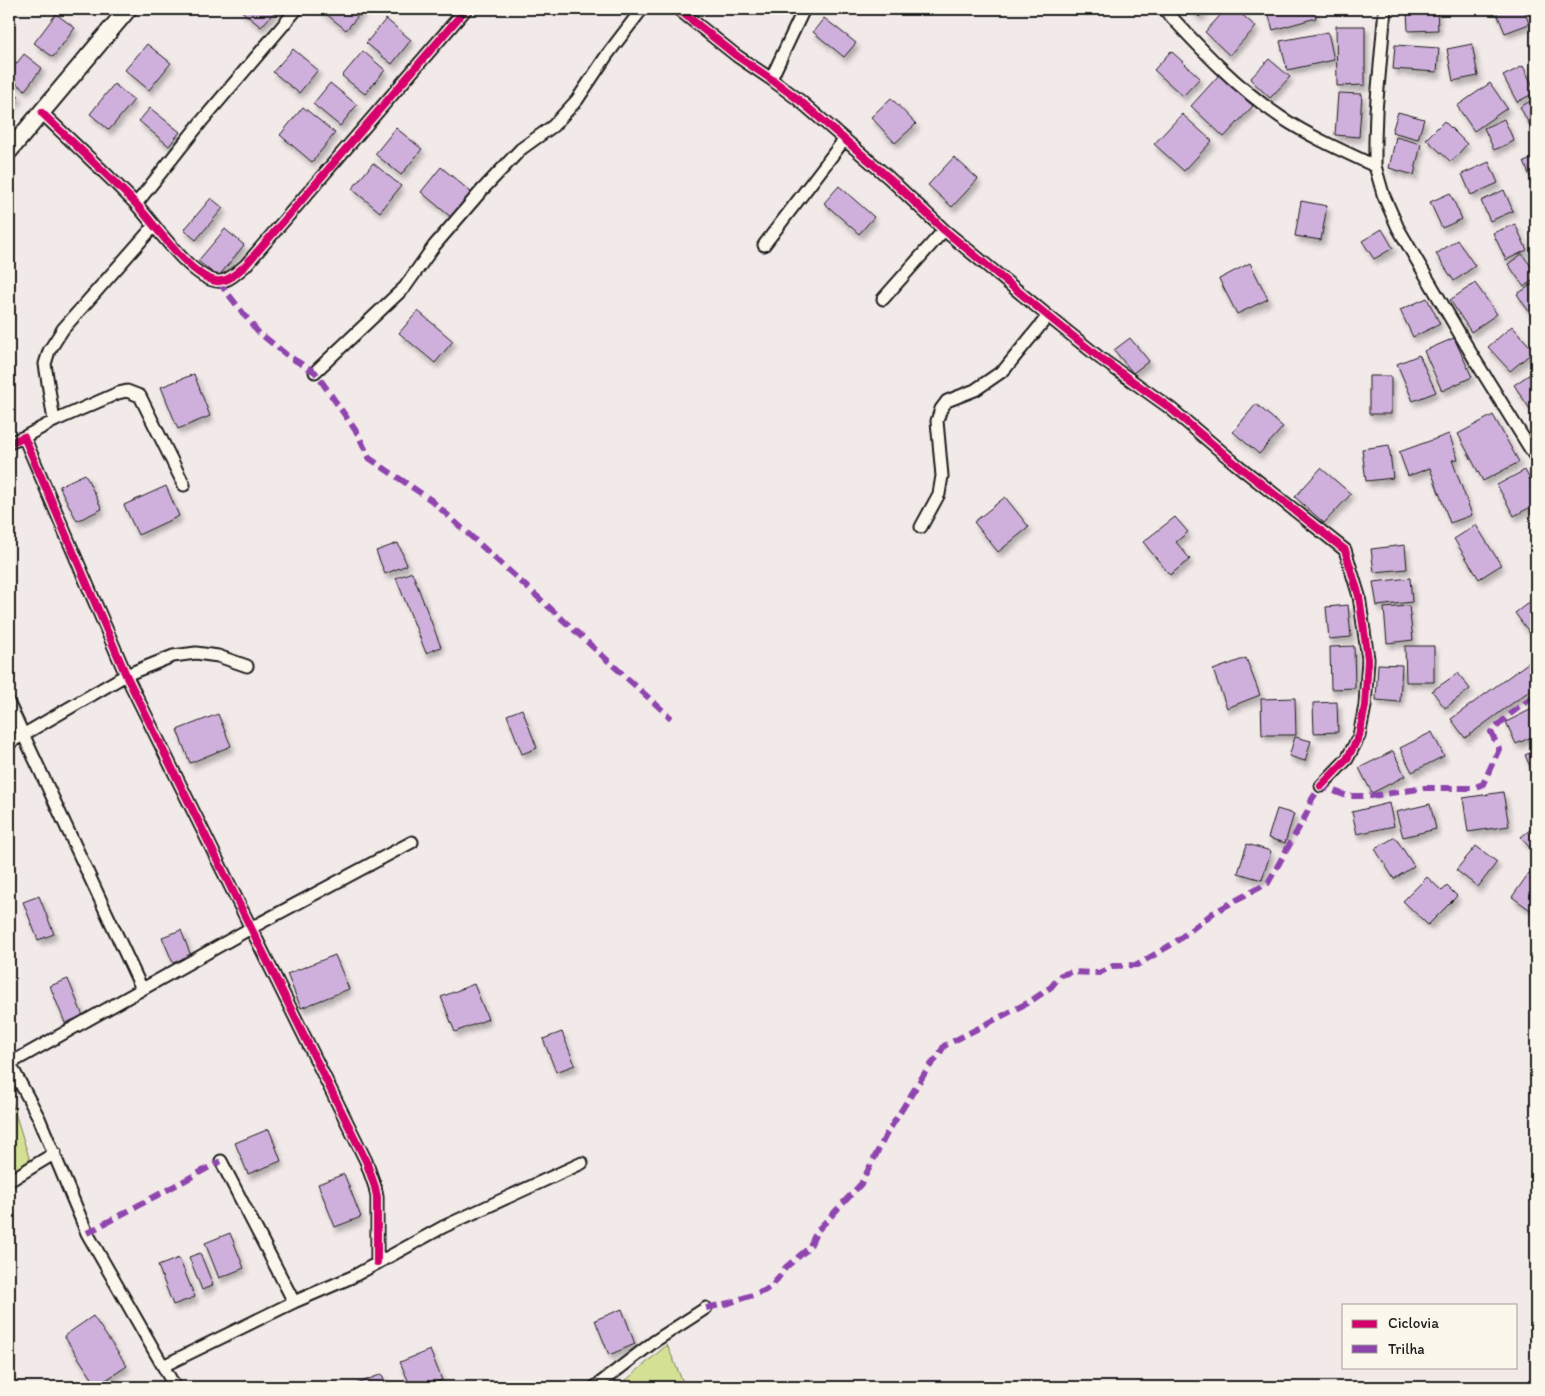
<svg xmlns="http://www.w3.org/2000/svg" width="1545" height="1396" viewBox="0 0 1545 1396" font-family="Itim,sans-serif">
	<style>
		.green { fill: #d4e194; stroke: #787e58 }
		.building { fill: #cfb0dc; stroke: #1c1c1c; filter: url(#shadow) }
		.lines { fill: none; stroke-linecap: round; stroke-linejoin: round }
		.minor-casing { stroke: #1c1c1c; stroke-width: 15 }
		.secondary-casing { stroke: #1c1c1c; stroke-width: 20 }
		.minor { stroke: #fbf7ec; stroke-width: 11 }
		.secondary { stroke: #fbf7ec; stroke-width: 16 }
		.quiet { stroke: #8e44ad; stroke-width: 6; stroke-dasharray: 12 6; stroke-linecap: butt }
		.cycleway-casing { stroke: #fbf7ec; stroke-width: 11 }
		.cycleway { stroke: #d6006c; stroke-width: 8 }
	</style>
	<defs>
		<filter id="shadow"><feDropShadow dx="3" dy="5" stdDeviation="2.5" flood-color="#0004"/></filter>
	</defs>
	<rect width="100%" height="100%" fill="#f2e9e9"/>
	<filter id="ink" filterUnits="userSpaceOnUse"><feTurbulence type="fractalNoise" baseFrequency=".02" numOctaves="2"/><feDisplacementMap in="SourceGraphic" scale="10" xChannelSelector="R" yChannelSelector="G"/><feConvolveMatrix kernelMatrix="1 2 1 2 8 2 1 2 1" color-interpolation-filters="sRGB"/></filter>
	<g filter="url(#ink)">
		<path class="green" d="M9,1093L30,1161L9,1174Z
			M667,1345L685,1387H618Z"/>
		<path class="building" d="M239,9H277L261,27Z
			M320,9H364L346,30Z
			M1191,9H1206L1199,17Z
			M1226,9H1236L1256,27L1229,55L1205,32Z
			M1267,9H1314L1316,18L1273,30Z
			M1407,9H1437L1438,30L1408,31Z
			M1495,9H1524L1529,24L1505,33Z
			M56,14L75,28L53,57L34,43Z
			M824,18L856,43L844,57L813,32Z
			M386,19L411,40L392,64L366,43Z
			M1336,26H1365V85L1337,86Z
			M1328,32L1334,60L1287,70L1280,41Z
			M147,44L171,63L149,90L125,70Z
			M1472,44L1478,76L1453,81L1447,49Z
			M1395,45L1439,48L1437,72L1393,69Z
			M293,49L318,70L299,93L273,72Z
			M363,51L385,70L365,94L342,76Z
			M1171,51L1200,78L1183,96L1154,70Z
			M24,54L42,68L25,90L9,78V73Z
			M1269,59L1290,77L1270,98L1250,79Z
			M1523,66L1536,92L1517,102L1503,76Z
			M1219,75L1253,106L1224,137L1191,106Z
			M330,83L357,105L340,126L313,104Z
			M1490,83L1507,108L1474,131L1457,106Z
			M114,84L134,100L109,130L90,114Z
			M9,87L19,96L9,108Z
			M1338,93L1362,94L1359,137L1335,135Z
			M891,98L916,124L895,143L871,117Z
			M1536,98V134L1535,135L1520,107Z
			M303,107L335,133L312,162L280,135Z
			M150,108L180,132L169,146L139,121Z
			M1398,112L1424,119L1418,139L1392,132Z
			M1182,114L1212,141L1184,171L1154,144Z
			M1504,119L1514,141L1494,150L1484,128Z
			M1444,121L1467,144L1451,162L1426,139Z
			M396,128L422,149L401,175L375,154Z
			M1396,137L1421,144L1414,175L1389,168Z
			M954,157L978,179L952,207L928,185Z
			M1536,157V185L1534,186L1524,162Z
			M1489,162L1498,183L1471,195L1462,174Z
			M373,163L401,186L380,212L352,189Z
			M441,167L472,193L452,218L421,192Z
			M839,186L874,217L859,234L824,203Z
			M1504,190L1513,211L1490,221L1481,201Z
			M1450,193L1462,219L1442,228L1430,202Z
			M211,198L223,208L196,240L184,230Z
			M1301,201L1327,206L1321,240L1295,236Z
			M1515,224L1527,250L1506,260L1493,233Z
			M225,229L244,245L218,277L198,261Z
			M1382,229L1393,248L1374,259L1362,241Z
			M1457,240L1475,266L1454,281L1436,254Z
			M1522,254L1536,273V278L1524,287L1508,264Z
			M1250,263L1268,299L1237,314L1219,279Z
			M1536,282V316L1533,318L1517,294Z
			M1475,283L1497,314L1471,332L1450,300Z
			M1427,298L1440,324L1413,337L1400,310Z
			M418,311L453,341L435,363L399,333Z
			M1512,326L1534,351L1510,371L1488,347Z
			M1130,338L1149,361L1133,373L1114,350Z
			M1454,338L1472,377L1442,391L1424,351Z
			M1419,355L1436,392L1413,401L1397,364Z
			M1533,372L1536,376V414L1534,415L1514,385Z
			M194,374L210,416L178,429L161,387Z
			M1369,376H1391V414H1369Z
			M1256,404L1283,427L1259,454L1233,432Z
			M1493,415L1519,462L1483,481L1458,434Z
			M1449,434L1458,459L1452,460L1472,515L1450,523L1430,468L1408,476L1399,452Z
			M1389,445L1393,478L1366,481L1362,449Z
			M1321,468L1351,494L1324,523L1295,497Z
			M1525,470L1536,491V504L1514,516L1497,485Z
			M85,474L102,509L77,521L59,486Z
			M166,486L179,516L138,535L124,505Z
			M1005,497L1029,527L998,552L974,522Z
			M1175,517L1188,532L1176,542L1190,559L1170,575L1143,542Z
			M1476,525L1501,565L1479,579L1454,539Z
			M398,543L407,565L385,574L376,551Z
			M1405,545L1407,569L1374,572L1371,549Z
			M412,572L441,647L426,653L396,578Z
			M1410,578L1412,602L1377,606L1373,582Z
			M1536,597V633L1532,636L1515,613Z
			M1348,605L1351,637L1329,639L1326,607Z
			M1409,606L1413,640L1387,643L1384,608Z
			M1354,646L1355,688L1331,689L1330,647Z
			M1405,646H1434V682H1406Z
			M1536,657V686L1465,738L1451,719Z
			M1246,658L1260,695L1227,708L1213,670Z
			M1378,664L1402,665L1400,702L1376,700Z
			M1458,673L1470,689L1445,708L1432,691Z
			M1295,698L1296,735H1262L1261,699Z
			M1337,702L1338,732L1314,733L1313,703Z
			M1536,707V735L1516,744L1506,722Z
			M522,709L537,748L522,754L507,715Z
			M218,714L231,746L190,763L177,730Z
			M1432,732L1444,756L1412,772L1400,748Z
			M1295,737L1311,741L1305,761L1289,756Z
			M1536,750V780L1525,755Z
			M1393,751L1405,776L1372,793L1359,768Z
			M1503,792L1509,826L1468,832L1463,798Z
			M1389,803L1394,826L1357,834L1352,812Z
			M1430,804L1436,829L1403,837L1396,812Z
			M1277,809L1294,814L1285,843L1268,838Z
			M1536,825V856L1521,837Z
			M1395,837L1414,866L1394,879L1375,849Z
			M1247,844L1271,851L1262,880L1238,873Z
			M1476,846L1497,862L1478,887L1456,870Z
			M1529,873L1536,878V914L1512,897Z
			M1427,877L1442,891L1447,886L1457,896L1428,925L1403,901Z
			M39,896L54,934L38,940L23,902Z
			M181,930L191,956L173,963L162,937Z
			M335,955L349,989L301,1008L287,974Z
			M68,979L83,1016L65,1023L50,986Z
			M474,984L488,1019L455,1032L441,997Z
			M562,1032L575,1065L556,1072L543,1039Z
			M269,1129L281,1161L248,1174L235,1143Z
			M344,1174L361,1217L335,1227L318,1184Z
			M230,1233L244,1268L219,1278L205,1243Z
			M200,1253L213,1285L202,1290L189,1257Z
			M179,1258L195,1297L173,1305L158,1266Z
			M622,1309L635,1344L609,1355L595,1320Z
			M93,1316L127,1366L97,1386L64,1336Z
			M430,1350L442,1380L424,1387H411L400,1362Z
			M382,1374L387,1387H349Z"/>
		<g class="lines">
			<g class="minor-casing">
				<path id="minor" d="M678,9L737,56L771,79L799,100L888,177L944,230L1048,316L1100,358L1170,408L1236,464L1345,550L1359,596L1368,659L1365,706L1359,736L1347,759L1321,786
					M1164,9C1200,48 1237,88 1282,118C1311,137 1343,151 1375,166
					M1385,9L1376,111L1375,142V166L1383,194L1398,228L1475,360L1536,458
					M771,79L804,9
					M42,113C73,143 105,172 135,203C154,223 189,276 216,281C228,283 237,272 245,266L466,9
					M136,204L201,122L297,9
					M764,245L844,140
					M883,299L944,230
					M315,372L405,287L434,246L483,189L521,149L553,126L577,100L607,55L642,9
					M54,421L45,364L49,351L63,329L154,226
					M24,437L54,421L118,393L127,391L140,396L184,485
					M9,443L24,437L126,675L366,1161L375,1187L377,1197V1262
					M921,527L939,494L942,476L937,421L941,409L947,401L975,390L1004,370L1048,316
					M9,704L142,989
					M9,743L126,675L173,656L196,653L218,656L247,666
					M9,1062L39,1118L87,1233L175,1387
					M9,1064L251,928L412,842
					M221,1161L294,1302
					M9,1181L55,1153
					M163,1366L294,1302L352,1277L443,1227L582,1163
					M595,1387L655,1341L706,1308"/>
			</g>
			<g class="secondary-casing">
				<path id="secondary" d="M9,151L128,9"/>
			</g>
			<use href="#minor" class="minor"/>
			<use href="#secondary" class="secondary"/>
			<path class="quiet" d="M218,281L257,331L288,356L315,372L358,434L369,458L431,500L671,718
				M87,1233L221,1161
				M706,1308L729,1303L764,1291L773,1285L786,1267L809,1248L817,1231L861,1184L886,1135L928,1068L937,1058L944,1046L1031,1001L1051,987L1061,975L1071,972L1099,973L1113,966L1137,965L1174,943L1213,913L1268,883L1306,815L1312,799L1321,786L1347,796H1371L1425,788H1473L1483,784L1499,749L1491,732L1510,714L1536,695"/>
			<g class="cycleway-casing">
				<path id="cycleway" d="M678,9L737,56L771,79L799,100L888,177L944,230L1048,316L1100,358L1170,408L1236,464L1345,550L1359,596L1368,659L1365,706L1359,736L1347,759L1321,786
					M42,113C73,143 105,172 135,203C154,223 189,276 216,281C228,283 237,272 245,266L466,9
					M9,443L24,437L126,675L366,1161L375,1187L377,1197V1262"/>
			</g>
			<use href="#cycleway" class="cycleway"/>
		</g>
	</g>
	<rect width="1545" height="1396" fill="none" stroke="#fbf7ec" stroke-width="30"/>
	<rect x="15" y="15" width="1515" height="1366" fill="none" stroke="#1c1c1c" stroke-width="2" filter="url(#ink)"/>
	<rect x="1342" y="1304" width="175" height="65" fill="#fbf7ec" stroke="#a29f99"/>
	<rect x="1352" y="1320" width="25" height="8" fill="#d6006c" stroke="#a29f99"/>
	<text x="1388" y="1328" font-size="15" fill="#1c1c1c">Ciclovia</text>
	<rect x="1352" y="1345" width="25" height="8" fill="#8e44ad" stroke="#a29f99"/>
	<text x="1388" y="1354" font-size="15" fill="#1c1c1c">Trilha</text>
</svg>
